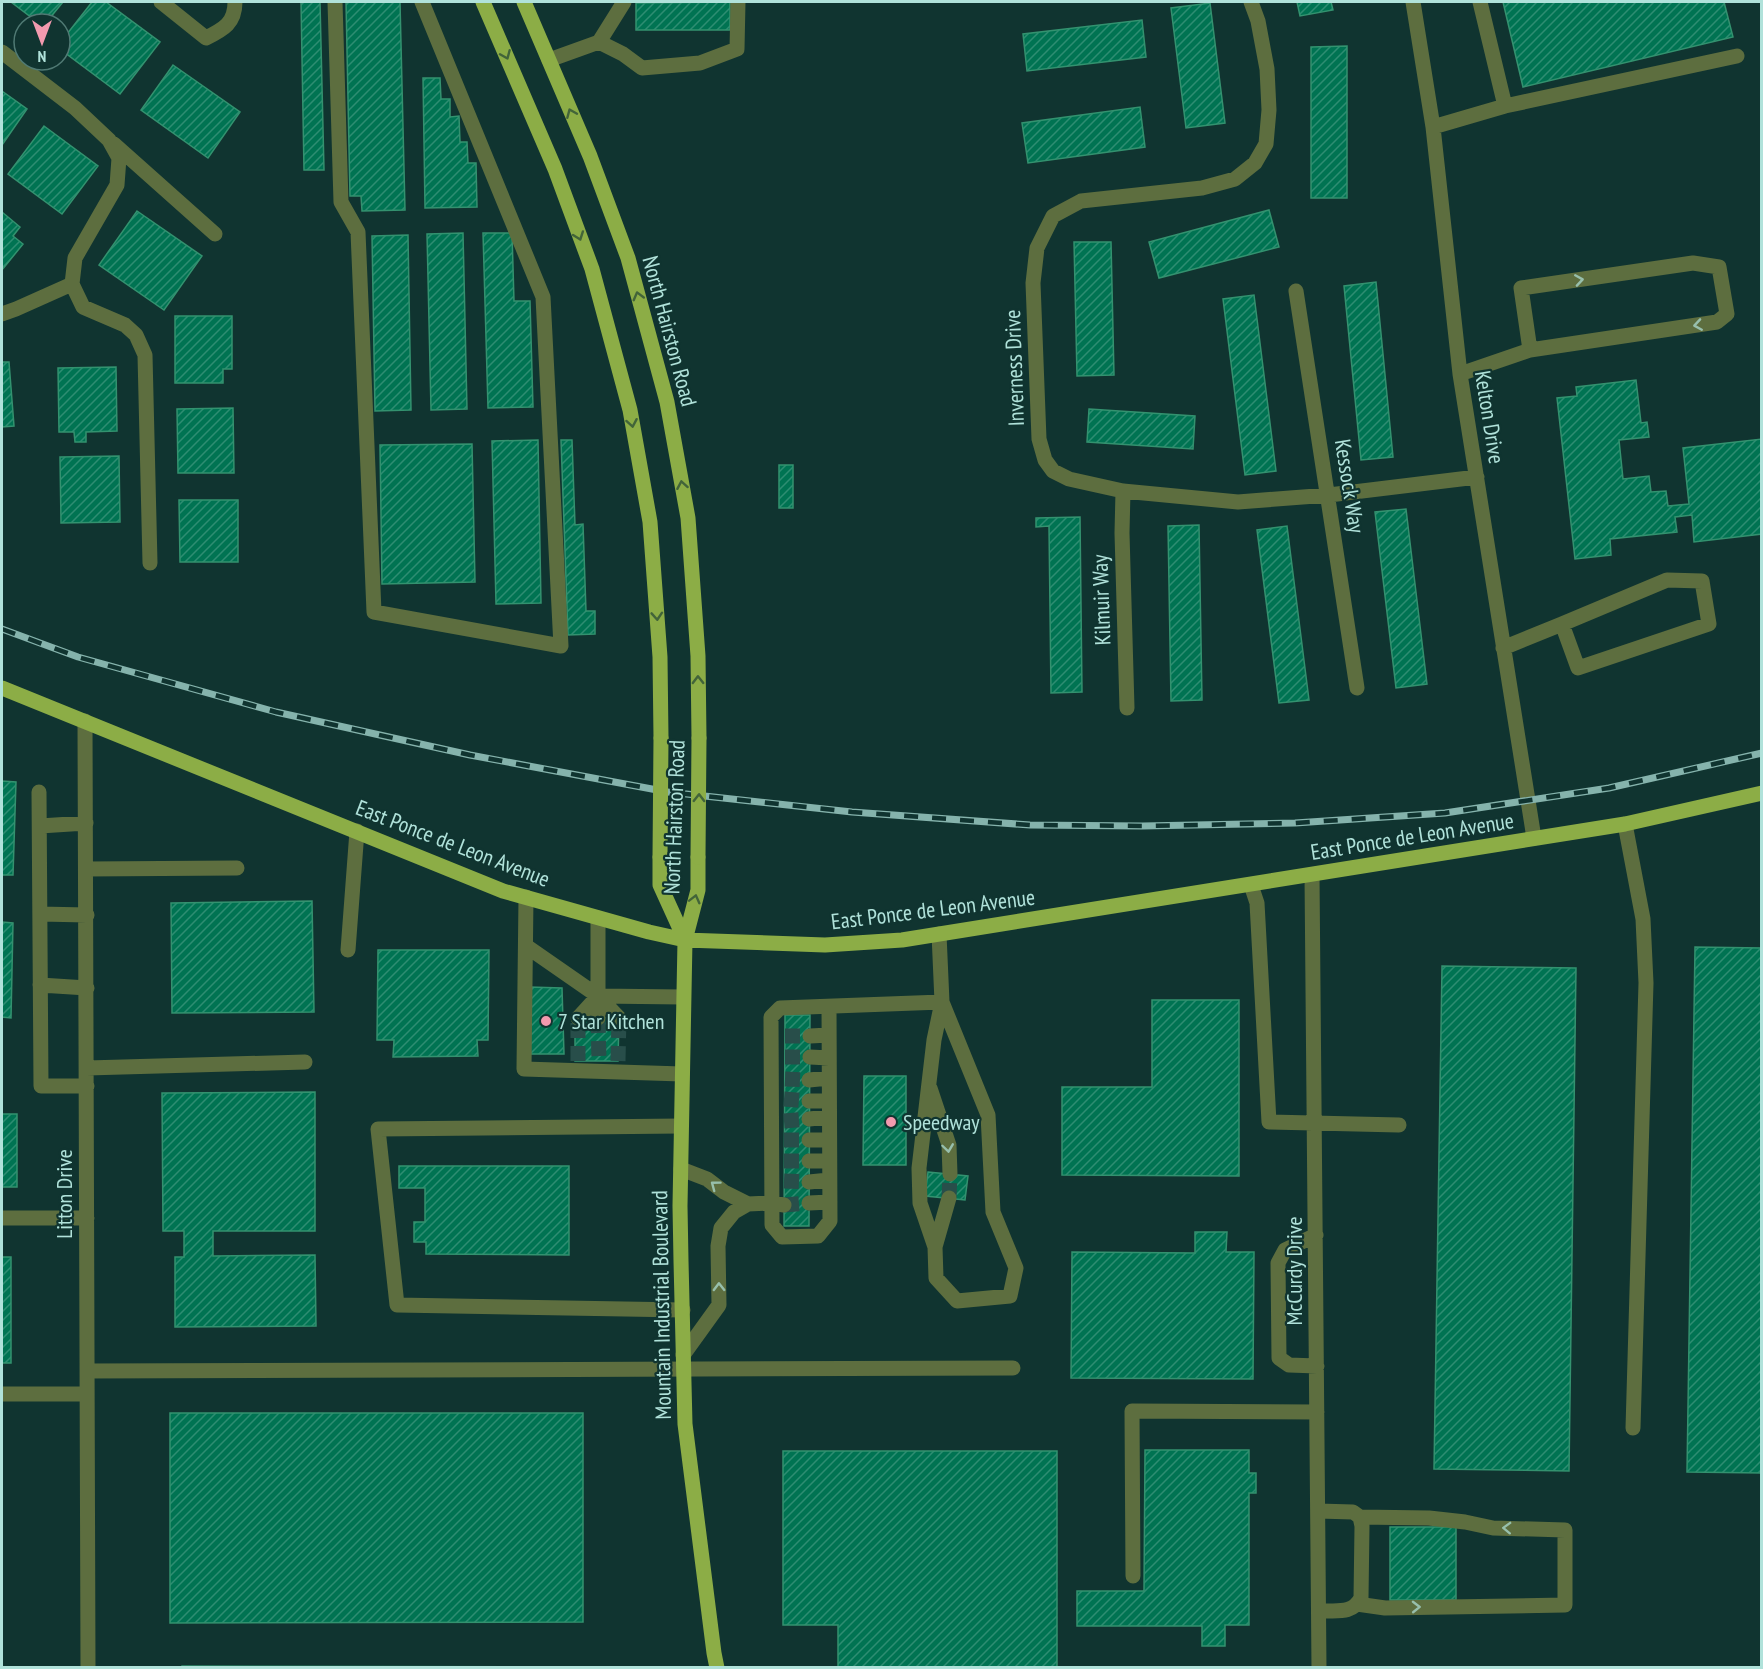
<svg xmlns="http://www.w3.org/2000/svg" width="1763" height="1669" viewBox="0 0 1763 1669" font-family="'PT Sans Narrow',sans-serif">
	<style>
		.building { fill: url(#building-hatch); stroke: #33926f; stroke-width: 1.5 }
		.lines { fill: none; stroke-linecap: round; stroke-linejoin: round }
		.minor-tunnel { stroke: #284e4a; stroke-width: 15; stroke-dasharray: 15 8; stroke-linecap: butt }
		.minor { stroke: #5d6e3f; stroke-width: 15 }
		.major { stroke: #8cad46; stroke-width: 15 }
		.rail-casing { stroke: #85b3ac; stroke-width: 7 }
		.rail { stroke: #103430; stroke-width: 4.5; stroke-dasharray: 14; stroke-linecap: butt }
		.major-bridge { stroke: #8cad46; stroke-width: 15 }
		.oneway { stroke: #426439 }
		.oneway2 { stroke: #97bfac }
		.poi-dot { fill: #f29aae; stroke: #103430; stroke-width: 2 }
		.labels { text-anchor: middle; stroke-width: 4.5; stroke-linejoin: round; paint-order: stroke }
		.street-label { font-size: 22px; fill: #b0e2da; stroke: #103430 }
		.poi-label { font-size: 22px; fill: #b0e2da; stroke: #103430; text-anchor: start }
	</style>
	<defs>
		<pattern id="building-hatch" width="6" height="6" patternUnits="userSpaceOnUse" patternTransform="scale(1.5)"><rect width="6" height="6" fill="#007352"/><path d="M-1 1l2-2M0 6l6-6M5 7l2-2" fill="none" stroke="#2e8d72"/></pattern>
	</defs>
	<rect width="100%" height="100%" fill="#103430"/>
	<path class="building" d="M11,2H63L45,24H40Z
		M92,2H106L160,42L120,94L60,49V43Z
		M301,2H320L324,170H304Z
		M346,2H400L405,210L362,211L361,196H350Z
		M730,2V30H636V3Z
		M1297,2H1331L1333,10L1300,16Z
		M1503,2H1724L1733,37L1523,87Z
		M1210,3L1225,123L1186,128L1171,8Z
		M1142,20L1146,57L1027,71L1023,34Z
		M1347,46V198H1311V47Z
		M173,65L240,112L208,158L141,110Z
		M423,78H440L441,99H450V117L459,116L460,142H467L468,163H476L477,207L425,208Z
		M2,91L27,109L2,145Z
		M1140,107L1145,147L1028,163L1022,123Z
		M44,126L98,166L62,214L8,174Z
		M1269,210L1279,247L1159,278L1149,242Z
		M137,211L202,256L164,310L99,265Z
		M2,212L20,227L13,236L23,244L2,270Z
		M463,233L467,409L431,410L427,234Z
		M483,233H512L514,301H530L533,407L488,408Z
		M408,235L411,410L375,411L372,236Z
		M1074,242H1111L1114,375L1077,376Z
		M1376,282L1393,457L1361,460L1344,286Z
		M1254,295L1276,471L1245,475L1223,299Z
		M175,316H232V369H223V383H175Z
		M2,362H9L14,426L2,427Z
		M116,367L117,431L86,432V442H75L74,432H59L58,368Z
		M1636,380L1641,423L1647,422L1649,437L1619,440L1623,479L1649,476L1651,492L1666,491L1668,506L1689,504L1683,448L1762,439V534L1694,542L1692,515L1675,517L1677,532L1610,539L1611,555L1575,559L1557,398L1577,396L1576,387Z
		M233,408L234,473H178L177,409Z
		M1089,409L1195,416L1193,449L1087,442Z
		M538,440L541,603L496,604L492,441Z
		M561,440H572L575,525L583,524L586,611H595V634L568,635Z
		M472,444L475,582L382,584L380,445Z
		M119,456L120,522L61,523L60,457Z
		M779,465H793V508H779Z
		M179,500H238V562H180Z
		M1406,509L1427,684L1396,688L1375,512Z
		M1080,517L1082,692L1051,693L1049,526L1036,527V518Z
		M1199,525L1202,700L1171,701L1168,526Z
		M1287,526L1309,700L1279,703L1257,530Z
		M2,781L16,782L13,875H2Z
		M312,901L314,1012L172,1013L171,903Z
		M2,922L13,923L11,1018L2,1017Z
		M1695,947L1762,948V1473L1687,1472Z
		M378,950H489L488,1040H477L478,1056L393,1057L394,1040H377Z
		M1442,966L1576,968L1569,1471L1434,1469Z
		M529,987L562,988L564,1054H529Z
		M1152,1000H1239V1176L1062,1175V1087H1152Z
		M785,1015H810L809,1226H784Z
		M575,1018H619L618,1061H575Z
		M864,1076H906V1165H863Z
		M315,1092V1231H213V1256L315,1255L316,1326L175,1327V1257H184V1231H163L162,1093Z
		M2,1114H17V1187H2Z
		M399,1166H569V1255L426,1254V1242H414V1222H425V1188H399Z
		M928,1172L968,1176L965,1200L925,1196Z
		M1195,1232H1227L1226,1252H1254L1253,1379L1071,1378L1072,1252L1195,1253Z
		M2,1257H11V1363H2Z
		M170,1413H583V1622L170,1623Z
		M1145,1450H1249V1473H1256V1493H1249V1625H1225V1646H1202V1626H1077V1591H1144Z
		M783,1451H1057V1668H838V1625H783Z
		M1390,1527H1456V1600H1390Z
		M182,1666L620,1667L182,1668Z"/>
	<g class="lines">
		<path class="minor-tunnel" d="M598,1018L599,1061
			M785,1036H810
			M785,1057H810
			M578,1061V1018
			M618,1061L619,1018
			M785,1079L809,1080
			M784,1099L809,1101
			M784,1121L809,1119
			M784,1140H809
			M784,1161H809
			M784,1181L809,1182
			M949,1198L950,1174
			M784,1205L809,1203"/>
		<path class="minor" d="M161,2L206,38C224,29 235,23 235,2
			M335,2L341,202L358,232L374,612L561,646L543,297L422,2
			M1251,2L1258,21L1267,69L1269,110L1266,144L1255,163L1235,179L1202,188L1081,201L1053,216L1037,248L1033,283L1039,439L1045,460L1053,471L1069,479L1123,491L1238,502L1329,495L1477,477
			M1413,2L1433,127L1460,374L1534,838
			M1480,2L1505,106
			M599,42L624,2
			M2,52L75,108L109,140L119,158L117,185L75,258L72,284
			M549,60L599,42L623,54L642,68L700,63L737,49L738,2
			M1433,127L1505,106L1737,56
			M114,144L215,234
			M72,284L83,307L125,325L136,335L145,355L150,563
			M1296,291L1357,688
			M2,314L16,309L72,284
			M1460,374L1530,350L1521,288L1693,263L1719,267L1727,314L1717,322L1530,350
			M1123,491L1122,533L1127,708
			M1503,648L1562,624L1578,668L1709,624L1702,581L1667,580L1562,624
			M85,721L88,1668
			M39,792L41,1086H87
			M1625,824L1643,919L1646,983L1633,1428
			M40,826L86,823
			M86,869L237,868
			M1312,875L1319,1668
			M1251,885L1257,903L1269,1122L1399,1125
			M526,897L524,1069L682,1074
			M40,914L87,915
			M598,918V996L683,997
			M526,946L598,996L619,1018
			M348,950L357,831
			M40,985L87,988
			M598,996V1018
			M942,1002L988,1115L993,1212L1016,1268L1010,1296L957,1301L936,1278L935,1247L920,1203L919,1168L934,1040Z
			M829,1007L830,1221L818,1236L782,1237L772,1225L771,1017L780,1008L942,1002L939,934
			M578,1018L598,996
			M810,1036L829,1035
			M810,1057L829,1058
			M87,1068L305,1062
			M809,1080L829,1078
			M930,1088L949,1145L950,1174
			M809,1101H829
			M809,1119L829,1117
			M681,1126L378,1129L397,1305L683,1310
			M809,1140H829
			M809,1161H829
			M681,1169L707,1179L724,1192L748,1204
			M809,1182L829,1180
			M809,1203L830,1202
			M2,1218H87
			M1316,1235L1285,1250L1278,1263L1279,1358L1289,1365L1317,1366
			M935,1247L949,1198
			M683,1355L719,1305L718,1246L721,1228L734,1212L748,1204L771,1203L784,1205
			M87,1371L1013,1368
			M2,1394H87
			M1318,1511L1353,1512L1360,1517L1362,1526L1361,1598C1352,1615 1336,1610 1319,1611
			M1133,1576L1132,1411L1317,1412
			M1357,1604L1385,1608L1565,1605V1530L1493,1528L1465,1522L1429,1518L1360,1517"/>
		<path class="major" d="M483,2L555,169L592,269L630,410L650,522L660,657L661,738
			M524,2L590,156L628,258L667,402L688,518L698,656L699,738
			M2,688L503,891L649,932L685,940L825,945L902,940L1625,824L1762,793
			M660,857V885L685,940
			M698,857V890L685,940L680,1206L681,1261L685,1424L714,1653L717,1668"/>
		<g class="rail-casing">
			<path id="rail" d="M2,629L78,657L276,712L470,755L668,792L852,812L1030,825L1142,826L1295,823L1445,813L1609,788L1762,753"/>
		</g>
		<use href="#rail" class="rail"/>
		<path class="major-bridge" d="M660,857L661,738
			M698,857L699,738"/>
	</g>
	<defs><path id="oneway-chevron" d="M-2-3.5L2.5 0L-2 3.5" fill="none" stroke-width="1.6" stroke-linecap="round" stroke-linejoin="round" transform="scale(1.5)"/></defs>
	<g class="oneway">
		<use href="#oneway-chevron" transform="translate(506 55) rotate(67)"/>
		<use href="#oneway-chevron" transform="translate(571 113) rotate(-113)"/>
		<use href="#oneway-chevron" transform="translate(579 236) rotate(70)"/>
		<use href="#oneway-chevron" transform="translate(638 296) rotate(-105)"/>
		<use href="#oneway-chevron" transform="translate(632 423) rotate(80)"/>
		<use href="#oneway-chevron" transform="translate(682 485) rotate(-100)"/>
		<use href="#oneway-chevron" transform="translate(657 616) rotate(86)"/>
		<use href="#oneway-chevron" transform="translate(698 680) rotate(-91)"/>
		<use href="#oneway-chevron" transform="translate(699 798) rotate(-89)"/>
		<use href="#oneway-chevron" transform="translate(695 899) rotate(-76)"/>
	</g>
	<g class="oneway2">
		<use href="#oneway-chevron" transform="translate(1579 280) rotate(-9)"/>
		<use href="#oneway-chevron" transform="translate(1698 325) rotate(171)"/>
		<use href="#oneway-chevron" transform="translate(948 1148) rotate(82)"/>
		<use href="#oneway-chevron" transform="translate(715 1185) rotate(-143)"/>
		<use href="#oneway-chevron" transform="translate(719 1287) rotate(-91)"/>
		<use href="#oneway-chevron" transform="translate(1507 1528) rotate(-178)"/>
		<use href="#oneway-chevron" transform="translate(1416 1607) rotate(-1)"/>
	</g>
	<g class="poi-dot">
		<circle cx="546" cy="1021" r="6"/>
		<circle cx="891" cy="1122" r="6"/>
	</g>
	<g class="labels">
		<g class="street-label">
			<text transform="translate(670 331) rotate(75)" y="8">North Hairston Road</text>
			<text transform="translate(1014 368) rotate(-92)" y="8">Inverness Drive</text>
			<text transform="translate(1490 417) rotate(81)" y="8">Kelton Drive</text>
			<text transform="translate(1350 486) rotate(81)" y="8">Kessock Way</text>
			<text transform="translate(1101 600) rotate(-92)" y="8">Kilmuir Way</text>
			<text transform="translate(674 817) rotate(-88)" y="8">North Hairston Road</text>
			<text transform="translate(1412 836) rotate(-9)" y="8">East Ponce de Leon Avenue</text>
			<text transform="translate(453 843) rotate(21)" y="8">East Ponce de Leon Avenue</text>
			<text transform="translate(933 909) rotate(-7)" y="8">East Ponce de Leon Avenue</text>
			<text transform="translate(64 1194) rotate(-90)" y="8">Litton Drive</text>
			<text transform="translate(1294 1271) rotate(-90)" y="8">McCurdy Drive</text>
			<text transform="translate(661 1305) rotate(-91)" y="8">Mountain Industrial Boulevard</text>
		</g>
		<g class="poi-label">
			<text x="558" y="1029">7 Star Kitchen</text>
			<text x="903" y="1130">Speedway</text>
		</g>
	</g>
	<rect width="1763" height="1669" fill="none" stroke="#b0e2da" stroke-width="6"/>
	<g transform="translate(42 42) rotate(180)"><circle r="28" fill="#103430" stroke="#507a74" stroke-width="1.5"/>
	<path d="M0-4.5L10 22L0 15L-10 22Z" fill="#f29aae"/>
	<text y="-9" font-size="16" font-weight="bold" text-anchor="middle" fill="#b0e2da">N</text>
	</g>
</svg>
